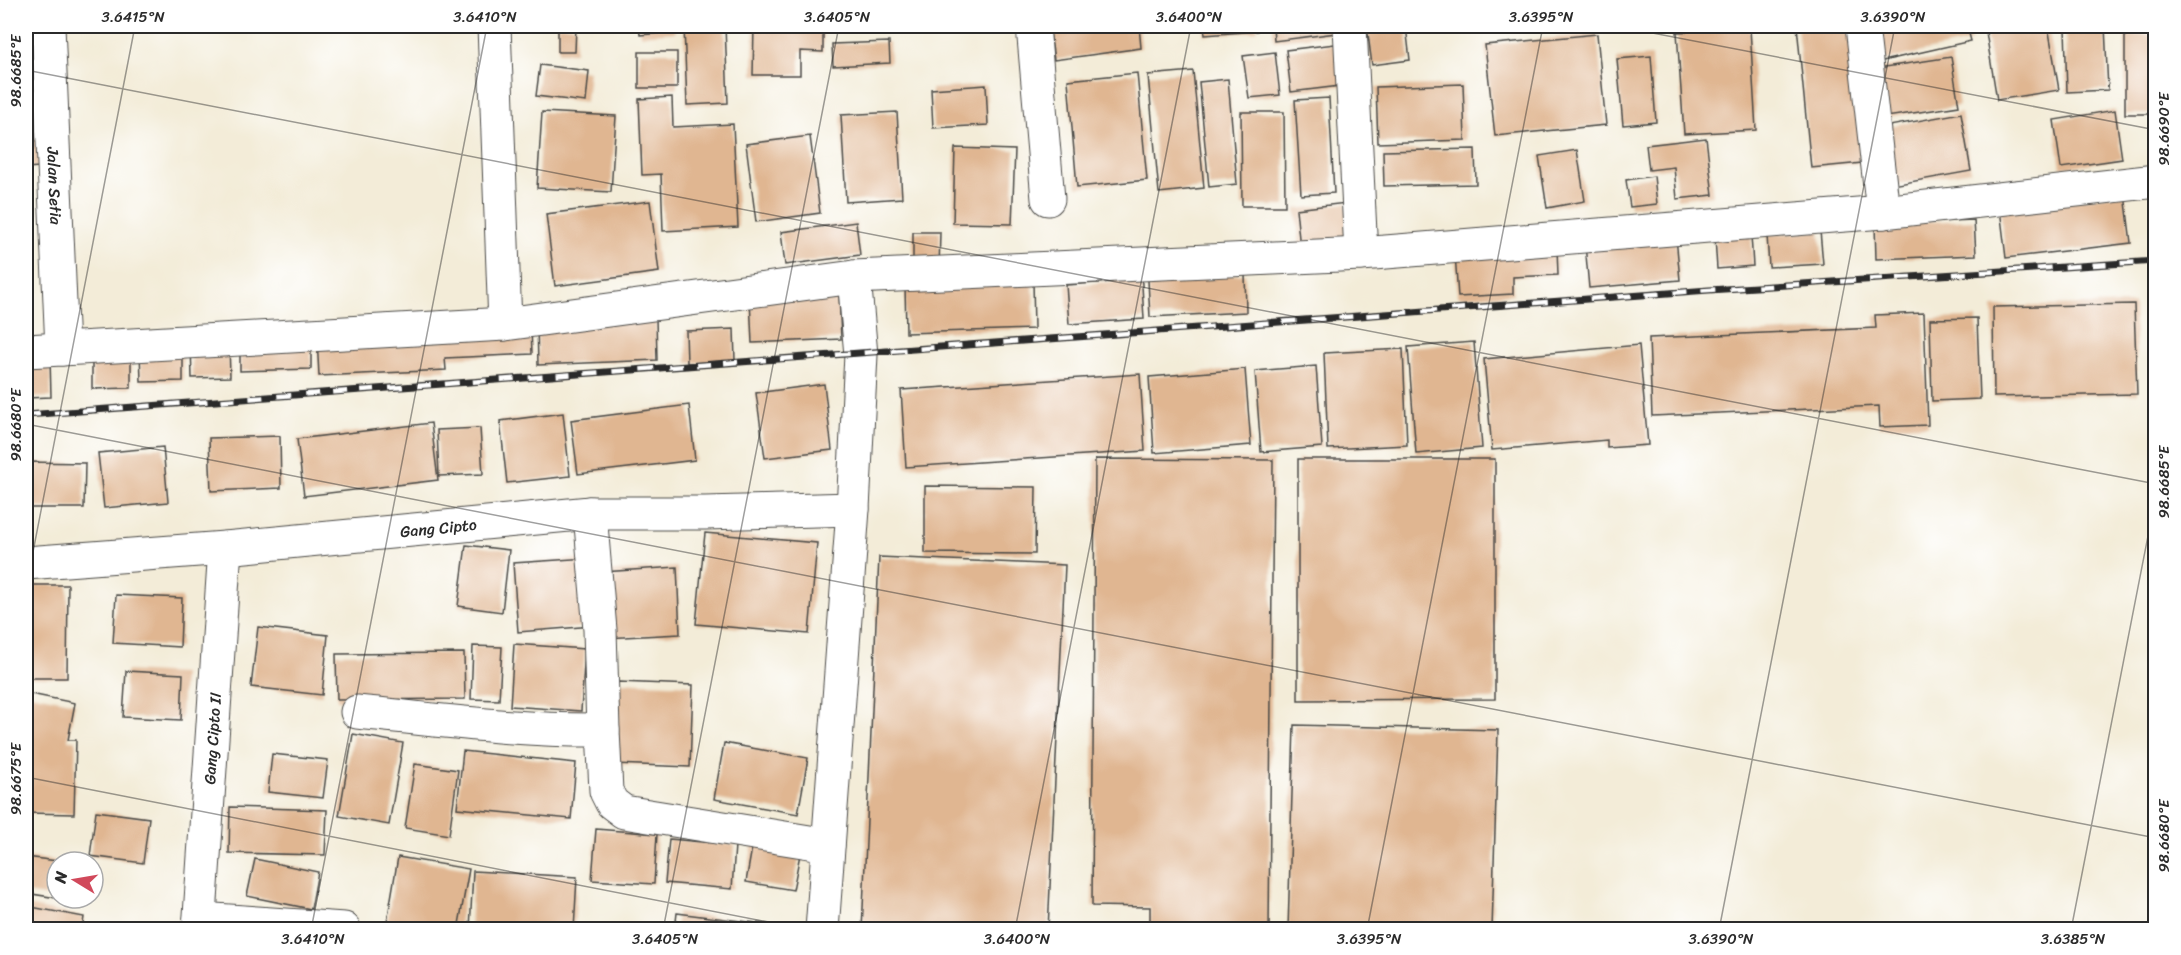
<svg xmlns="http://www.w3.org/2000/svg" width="2181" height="955" viewBox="0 0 2181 955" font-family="Sriracha,sans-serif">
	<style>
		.building { fill: #e0b691 }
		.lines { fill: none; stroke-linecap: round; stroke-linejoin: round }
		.street-casing { stroke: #494845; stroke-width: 35 }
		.street { stroke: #fff; stroke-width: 33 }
		.rail-casing { stroke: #2b2b2b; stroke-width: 7 }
		.rail { stroke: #fff; stroke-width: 4.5; stroke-dasharray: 14; stroke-linecap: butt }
		.ticks { fill: none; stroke: #2b2b2b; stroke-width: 1.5; stroke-opacity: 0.45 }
		.labels { text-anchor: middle; stroke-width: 5; stroke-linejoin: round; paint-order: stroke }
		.street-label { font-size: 16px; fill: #2b2b2b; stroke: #fff }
		.neatline { fill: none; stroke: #2b2b2b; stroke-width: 2 }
		.ticks-label { font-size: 15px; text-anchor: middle; fill: #2b2b2b }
	</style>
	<rect width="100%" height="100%" fill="#fff"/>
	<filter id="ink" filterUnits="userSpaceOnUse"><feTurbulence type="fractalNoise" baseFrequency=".0167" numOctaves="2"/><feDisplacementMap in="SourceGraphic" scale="12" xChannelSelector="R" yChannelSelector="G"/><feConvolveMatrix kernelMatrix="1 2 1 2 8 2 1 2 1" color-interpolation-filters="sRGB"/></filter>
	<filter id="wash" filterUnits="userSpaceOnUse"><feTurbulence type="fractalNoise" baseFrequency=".008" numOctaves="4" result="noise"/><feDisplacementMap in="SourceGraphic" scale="24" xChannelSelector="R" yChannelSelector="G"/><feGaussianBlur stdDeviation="1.35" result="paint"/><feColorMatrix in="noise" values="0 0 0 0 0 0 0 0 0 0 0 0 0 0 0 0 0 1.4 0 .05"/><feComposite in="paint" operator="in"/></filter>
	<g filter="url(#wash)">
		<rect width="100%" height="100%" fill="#f3ecd8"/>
		<g id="blocks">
			<path class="building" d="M26,26H34L39,167L26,168Z
				M558,26H576L575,52H558Z
				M639,26H674L675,32L640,35Z
				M684,26H725L728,103L687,105Z
				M754,26H823V52L800,51V75H753Z
				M879,26H910V34L879,31Z
				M1091,26H1139L1141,48L1054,60L1050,31Z
				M1204,26H1257V31L1205,35Z
				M1273,26H1344V32L1274,41Z
				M1367,26H1406L1410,60L1372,65Z
				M1797,26H1849L1862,163L1811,168Z
				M1883,26H1967L1971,41L1878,62L1870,28Z
				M1985,26H2048L2059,90L1997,100Z
				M2105,26L2108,90L2067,92L2065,28Z
				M1750,28L1756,130L1684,134L1677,32Z
				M1597,34L1606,125L1495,136L1485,45Z
				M2125,35H2155V114H2125Z
				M889,42L890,63L833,66L832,44Z
				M1343,43L1348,85L1291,92L1286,50Z
				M639,52H677V88H639Z
				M1275,52L1280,95L1249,98L1243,56Z
				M1651,56L1656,122L1623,125L1617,59Z
				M1951,57L1959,106L1880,118L1872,69Z
				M540,65L589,71L586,102L536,96Z
				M1193,71L1204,188L1159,193L1148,75Z
				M1137,73L1147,180L1077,187L1068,80Z
				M1228,79L1237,184L1209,187L1199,82Z
				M1463,84L1465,140L1378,143L1376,87Z
				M986,85L988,125L933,128L931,89Z
				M672,97L673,127L733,124L738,227L663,231L661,174L642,175L639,99Z
				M1329,98L1334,193L1301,195L1295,100Z
				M2115,110L2122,159L2061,168L2054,120Z
				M542,112L616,116L611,192L537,188Z
				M897,112L902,198L846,202L841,115Z
				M1241,112H1284L1285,206H1242Z
				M1961,113L1971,171L1888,186L1878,128Z
				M810,136L820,213L756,222L746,144Z
				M1706,138L1713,195L1677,199L1674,167L1649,170L1646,145Z
				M955,148L1015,150L1012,224L953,223Z
				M1475,149L1476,184L1384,186L1383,151Z
				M1577,150L1585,201L1547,208L1539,156Z
				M1654,176L1657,204L1630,207L1626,180Z
				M2125,194L2131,243L2006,258L2000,209Z
				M650,201L659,272L555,286L546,214Z
				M1346,203L1350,242L1300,248L1296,209Z
				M2156,204V224H2154L2152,205Z
				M1974,220L1976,255L1876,259L1875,224Z
				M856,222L860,255L785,265L781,232Z
				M1820,231L1823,264L1769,267L1767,235Z
				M913,232H940L939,269H913Z
				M1751,235L1753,266L1717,269L1715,237Z
				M1676,237L1680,280L1589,288L1585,244Z
				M1557,248L1558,275L1513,277V294L1458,297L1455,253Z
				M1141,269L1144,319L1069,324L1066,285L1112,282L1111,271Z
				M1245,274L1246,312L1150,317L1148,280Z
				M1033,280L1034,329L906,333L905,285Z
				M839,294L841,339L752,343L750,298Z
				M2134,304L2137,394L1994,397L1993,307Z
				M1924,313L1928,425L1880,427L1879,406L1652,416L1649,338L1876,328L1875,315Z
				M656,317L657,360L538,365L537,322Z
				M1977,318L1980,399L1932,401L1930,319Z
				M531,327L532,354L445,358L446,370L319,376L317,337Z
				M734,329L735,361L687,363L686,331Z
				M1474,342L1482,448L1416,454L1408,347Z
				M229,344L230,377L192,378L191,345Z
				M1639,345L1648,445L1607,448V440L1492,450L1484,359Z
				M311,346V369L240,371V348Z
				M183,348V381L141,382L140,350Z
				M1403,349L1407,445L1328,449L1324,353Z
				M131,355V388L92,389V357Z
				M26,358H50L51,397L26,398Z
				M1316,366L1322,447L1261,452L1255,371Z
				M1245,369L1251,445L1154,453L1149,377Z
				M1140,374L1145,451L906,467L901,390Z
				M824,384L832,450L765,458L756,393Z
				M689,405L695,460L578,474L571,420Z
				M563,413L570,476L507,483L500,421Z
				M431,423L438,480L304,496L297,439Z
				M480,428L483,474L439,476L437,430Z
				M280,436L281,488L211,491L209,438Z
				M163,447L168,502L104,508L98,453Z
				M1095,459L1273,460L1269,930H1150V907L1092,906Z
				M1298,459H1495V699L1298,700Z
				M26,462L85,463L84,508H26Z
				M925,486L1036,487L1035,554L925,553Z
				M705,533L817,543L809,634L696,624Z
				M466,545L509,550L502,612L458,606Z
				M879,557L1065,565L1048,930H862Z
				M588,558L593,626L518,632L513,563Z
				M677,567L680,634L605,638L602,572Z
				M26,585H68L67,678H26Z
				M116,595L182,598L180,647L113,643Z
				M258,627L328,635L322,695L251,687Z
				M514,644L585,649L581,711L510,706Z
				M473,646L502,647L499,700L471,699Z
				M464,653L465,699L337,700L336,654Z
				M126,671L183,674L181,720L123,717Z
				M618,682L693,685L690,767L615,764Z
				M26,693L75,703L68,740H76L74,814L26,813Z
				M1294,725L1498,730L1492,930H1288Z
				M353,734L403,743L389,825L339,816Z
				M724,743L808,758L798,814L714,799Z
				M463,751L576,763L571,819L457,808Z
				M272,754L328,760L323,798L268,792Z
				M415,764L458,770L449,835L405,828Z
				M230,807L327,810L325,855L229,853Z
				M96,811L149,818L143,863L90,856Z
				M596,829L657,834L654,884L592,880Z
				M754,836L802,844L793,890L746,882Z
				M669,839L735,845L732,889L665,883Z
				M26,857L57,861V898L26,893Z
				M398,857L469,869L458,930L386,928Z
				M255,859L318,872L311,909L247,896Z
				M473,871L577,877L574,930H470Z
				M26,906L84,917L82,930H26Z
				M677,913L781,926L780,930H675Z"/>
		</g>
	</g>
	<g filter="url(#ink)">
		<use href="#blocks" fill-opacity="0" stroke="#494845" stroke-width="1.5"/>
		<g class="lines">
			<g class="street-casing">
				<g id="street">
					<path id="s1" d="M48,26L62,349"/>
					<path d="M494,26L505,324"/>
					<path d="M1033,26L1048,199"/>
					<path d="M1350,26L1361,254"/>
					<path d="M1862,26L1883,212"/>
					<path d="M26,351L505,324L854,277L1361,254L1883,212L2156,181"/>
					<path d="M590,513L600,630L603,730"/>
					<path id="s2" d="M26,563L225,548L590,513H705L853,509"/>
					<path d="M357,712C439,720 520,731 603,730L606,791L612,803L624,812L828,845"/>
					<path d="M200,919L344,929"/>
					<path id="s3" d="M199,930L225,548"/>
					<path d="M822,930L853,509L861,355L854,277"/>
				</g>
			</g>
			<use href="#street" class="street"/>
			<g class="rail-casing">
				<path id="rail" d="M26,415L1709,290L2156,261"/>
			</g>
			<use href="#rail" class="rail"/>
		</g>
	</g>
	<path class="ticks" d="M1616,26L2156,130M26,70L2156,484M26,424L2156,838M26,588L135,26M26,777L809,930M311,930L487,26M663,930L839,26M1015,930L1191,26M1367,930L1543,26M1719,930L1895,26M2071,930L2156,495"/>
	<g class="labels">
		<g class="street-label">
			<text dy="6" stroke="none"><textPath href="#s1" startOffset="160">Jalan Setia</textPath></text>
			<text dy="6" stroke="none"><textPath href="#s2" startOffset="414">Gang Cipto</textPath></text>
			<text dy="6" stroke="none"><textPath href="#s3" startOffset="192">Gang Cipto II</textPath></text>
		</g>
	</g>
	<rect width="2181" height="955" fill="none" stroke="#fff" stroke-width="66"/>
	<g transform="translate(75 880) rotate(281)"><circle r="28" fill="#ffffff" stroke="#aaaaaa" stroke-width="1.5"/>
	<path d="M0-4.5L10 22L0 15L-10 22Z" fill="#d1495b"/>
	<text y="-9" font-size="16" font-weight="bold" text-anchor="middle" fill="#2b2b2b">N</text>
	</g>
	<rect x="33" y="33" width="2115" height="889" class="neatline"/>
	<g class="ticks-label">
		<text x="133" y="22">3.6415°N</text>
		<text x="485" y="22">3.6410°N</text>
		<text x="837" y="22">3.6405°N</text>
		<text x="1189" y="22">3.6400°N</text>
		<text x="1541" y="22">3.6395°N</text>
		<text x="1893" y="22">3.6390°N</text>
		<text transform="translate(16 71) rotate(-90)" y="5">98.6685°E</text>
		<text transform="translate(2164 129) rotate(-90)" y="5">98.6690°E</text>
		<text transform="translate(16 425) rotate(-90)" y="5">98.6680°E</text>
		<text transform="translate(2164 482) rotate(-90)" y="5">98.6685°E</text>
		<text transform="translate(16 779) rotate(-90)" y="5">98.6675°E</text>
		<text transform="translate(2164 836) rotate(-90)" y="5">98.6680°E</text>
		<text x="313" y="944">3.6410°N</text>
		<text x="665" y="944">3.6405°N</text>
		<text x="1017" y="944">3.6400°N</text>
		<text x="1369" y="944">3.6395°N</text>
		<text x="1721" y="944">3.6390°N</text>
		<text x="2073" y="944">3.6385°N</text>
	</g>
</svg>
